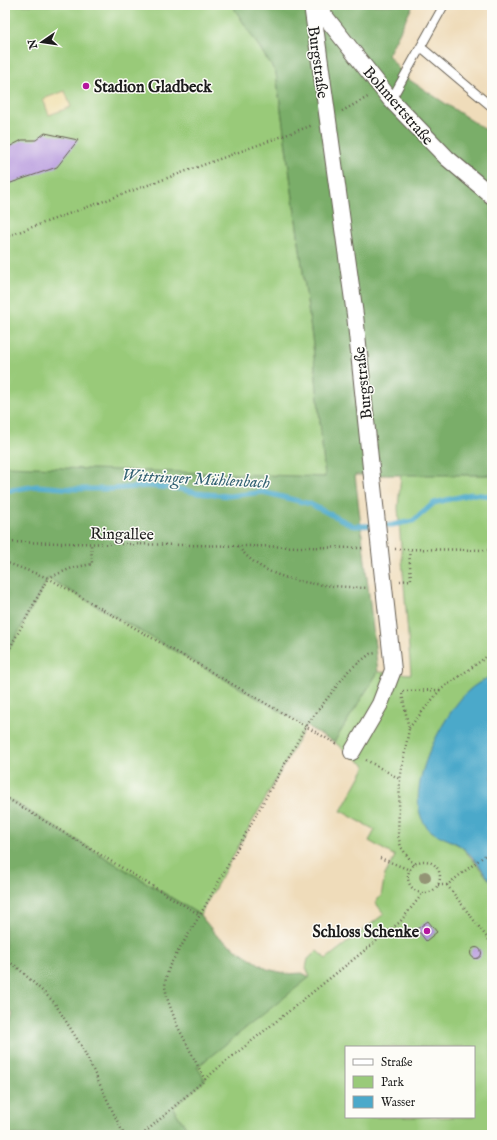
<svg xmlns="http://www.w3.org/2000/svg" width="497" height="1140" viewBox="0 0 497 1140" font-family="'IM FELL English',serif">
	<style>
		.green { fill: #99ca79; stroke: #5a734a; fill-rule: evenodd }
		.forest { fill: #7aae69; stroke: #4b6542 }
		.sand { fill: #eeda9e; stroke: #857b5d }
		.water { fill: #4ba9ca; stroke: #346273 }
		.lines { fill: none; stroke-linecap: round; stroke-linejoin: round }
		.stream { stroke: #4ba9ca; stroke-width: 5 }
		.building { fill: #b394dd }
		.service-casing { stroke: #665f53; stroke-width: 10 }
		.minor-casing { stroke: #665f53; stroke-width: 18 }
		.path { stroke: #665f53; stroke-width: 2.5; stroke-dasharray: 1 3; stroke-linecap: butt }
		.service { stroke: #fff; stroke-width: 8 }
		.minor { stroke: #fff; stroke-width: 16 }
		.minor-bridge-casing { stroke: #665f53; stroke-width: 18; stroke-linecap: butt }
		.minor-bridge { stroke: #fff; stroke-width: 16 }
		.tree { fill: #939475 }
		.poi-dot { fill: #b5179e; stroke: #fdfcf7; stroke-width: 1.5 }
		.labels { text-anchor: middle; stroke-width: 3; stroke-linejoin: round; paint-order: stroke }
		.street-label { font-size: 16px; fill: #1c1c1c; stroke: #fdfcf7 }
		.poi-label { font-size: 16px; font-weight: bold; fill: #1c1c1c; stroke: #fdfcf7; text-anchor: start }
		.water-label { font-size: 17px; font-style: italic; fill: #346273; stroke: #fdfcf7 }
	</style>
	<rect width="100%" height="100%" fill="#fdfcf7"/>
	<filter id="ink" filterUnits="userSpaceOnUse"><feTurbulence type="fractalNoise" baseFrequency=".025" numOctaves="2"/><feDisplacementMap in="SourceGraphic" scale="8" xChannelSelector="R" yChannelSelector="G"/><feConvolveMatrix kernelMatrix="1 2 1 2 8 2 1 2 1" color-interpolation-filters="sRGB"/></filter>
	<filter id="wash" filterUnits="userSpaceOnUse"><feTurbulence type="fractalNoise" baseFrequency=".012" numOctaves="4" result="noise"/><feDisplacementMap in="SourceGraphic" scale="16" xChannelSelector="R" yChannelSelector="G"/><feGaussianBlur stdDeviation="0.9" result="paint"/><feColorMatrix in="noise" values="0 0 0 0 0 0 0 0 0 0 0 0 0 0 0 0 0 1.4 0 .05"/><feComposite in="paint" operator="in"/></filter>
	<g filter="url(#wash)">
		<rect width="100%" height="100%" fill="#efdcba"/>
		<path class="green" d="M5,5H232L276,73L313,345L325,477L5,471Z
			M401,474L492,475V675L468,691L428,756L423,772L418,803L444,837L462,847L492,883V1135H191L173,1108L188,1094L197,1067L310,976L306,968L308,959L317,951L326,959L384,914L375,902L381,896L385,875L395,856L369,841L375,830L341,811L366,766L334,742L378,672L411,674L398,508ZM346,1047H474V1117H346Z
			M48,578L306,726L200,915L5,797V657Z"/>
		<path class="forest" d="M232,5H413L388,55L405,77L492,134V475H355L378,672L334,742L48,578L5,657V466L325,477L313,345L276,73Z
			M5,797L200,915L218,937L267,969L288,974L302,973L310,977L197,1067L205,1080L173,1108L191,1135H5V1040L13,1013L5,1009Z"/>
		<path class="sand" d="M65,91L71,107L49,115L43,99Z"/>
		<path class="water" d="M492,675V807L487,814L492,823V883C483,871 474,857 463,848C453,839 434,837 426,826C401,793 442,717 467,692C474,685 484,680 492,675Z"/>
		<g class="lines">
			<path class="stream" d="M5,491L37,486L73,489H111L148,486L180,489L197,493L229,496L263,492L310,504L354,526L392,525L413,521L434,503L471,494L492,496"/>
		</g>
		<g id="blocks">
			<path class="building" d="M45,133L78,140L57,167L5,185V149L22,140H36Z
				M428,921L437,932L426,941L417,929Z
				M470.5 953a5.5 5.5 0 1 1 11 0a5.5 5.5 0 1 1-11 0Z"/>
		</g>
	</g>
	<g filter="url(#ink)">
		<use href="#blocks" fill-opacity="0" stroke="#665f53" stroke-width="1"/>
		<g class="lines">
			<g class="service-casing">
				<path id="service" d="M422,48L492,107
					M391,100L444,5"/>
			</g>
			<g class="minor-casing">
				<path id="minor" d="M312,5L355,315L371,468
					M316,5L391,100L447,158L492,196
					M352,752L380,704L393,670L383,578"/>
			</g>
			<path class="path" d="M342,111L368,97
				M5,237L313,125
				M5,542L364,548
				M239,547C266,584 325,586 368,588
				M395,549L492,550
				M5,562L48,578L5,657
				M48,578L338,745
				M48,578L72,568L92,564L91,544
				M400,581L411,580L409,549
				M403,691L440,690
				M402,694L409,729L400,779L398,836L401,847L414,865
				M409,728L440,690L492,653
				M366,760L400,779
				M5,797L200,915
				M380,858L410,870
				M408 877a16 16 0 1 1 32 0a16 16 0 1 1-32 0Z
				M438,885H447L492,850
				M447,885L492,944
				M5,959L17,967L54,1002L82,1047L124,1135
				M205,1080L177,1025L168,1001L165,987L166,977L170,965L200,915L306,726L349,670L370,654L376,653
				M142,1135L218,1068L400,922L423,893"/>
			<use href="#service" class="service"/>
			<use href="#minor" class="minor"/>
			<g class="minor-bridge-casing">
				<path id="minor-bridge" d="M371,468L383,578"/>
			</g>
			<use href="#minor-bridge" class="minor-bridge"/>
		</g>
		<circle class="tree" cx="425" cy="877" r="6"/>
	</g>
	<g class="poi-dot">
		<circle cx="86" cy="86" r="4"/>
		<circle cx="427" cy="931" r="4"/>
	</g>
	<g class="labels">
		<g class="street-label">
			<text transform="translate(319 62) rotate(82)" y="6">Burgstraße</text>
			<text transform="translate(399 105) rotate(49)" y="6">Bohmertstraße</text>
			<text transform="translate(362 383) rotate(-96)" y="6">Burgstraße</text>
			<text transform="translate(122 533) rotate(1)" y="6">Ringallee</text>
		</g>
		<g class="poi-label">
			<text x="94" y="92">Stadion Gladbeck</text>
			<text x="419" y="937" text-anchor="end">Schloss Schenke</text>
		</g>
		<g class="water-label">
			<text transform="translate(196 478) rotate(3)" y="6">Wittringer Mühlenbach</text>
		</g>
	</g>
	<rect width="497" height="1140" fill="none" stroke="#fdfcf7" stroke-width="20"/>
	<rect x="345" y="1046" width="130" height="72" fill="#fdfcf7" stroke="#a3a29f"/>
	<rect x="353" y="1059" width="20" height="6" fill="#ffffff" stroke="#a3a29f"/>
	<text x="381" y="1066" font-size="12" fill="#1c1c1c">Straße</text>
	<rect x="353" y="1076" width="20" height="12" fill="#99ca79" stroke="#a3a29f"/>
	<text x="381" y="1086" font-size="12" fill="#1c1c1c">Park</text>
	<rect x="353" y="1096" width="20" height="12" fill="#4ba9ca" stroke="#a3a29f"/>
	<text x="381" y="1106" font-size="12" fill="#1c1c1c">Wasser</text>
	<g transform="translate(42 42) rotate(257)" stroke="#fdfcf7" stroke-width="3" paint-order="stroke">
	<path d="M0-3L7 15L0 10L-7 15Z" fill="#1c1c1c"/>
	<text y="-6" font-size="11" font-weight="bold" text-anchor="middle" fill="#1c1c1c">N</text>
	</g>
</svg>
